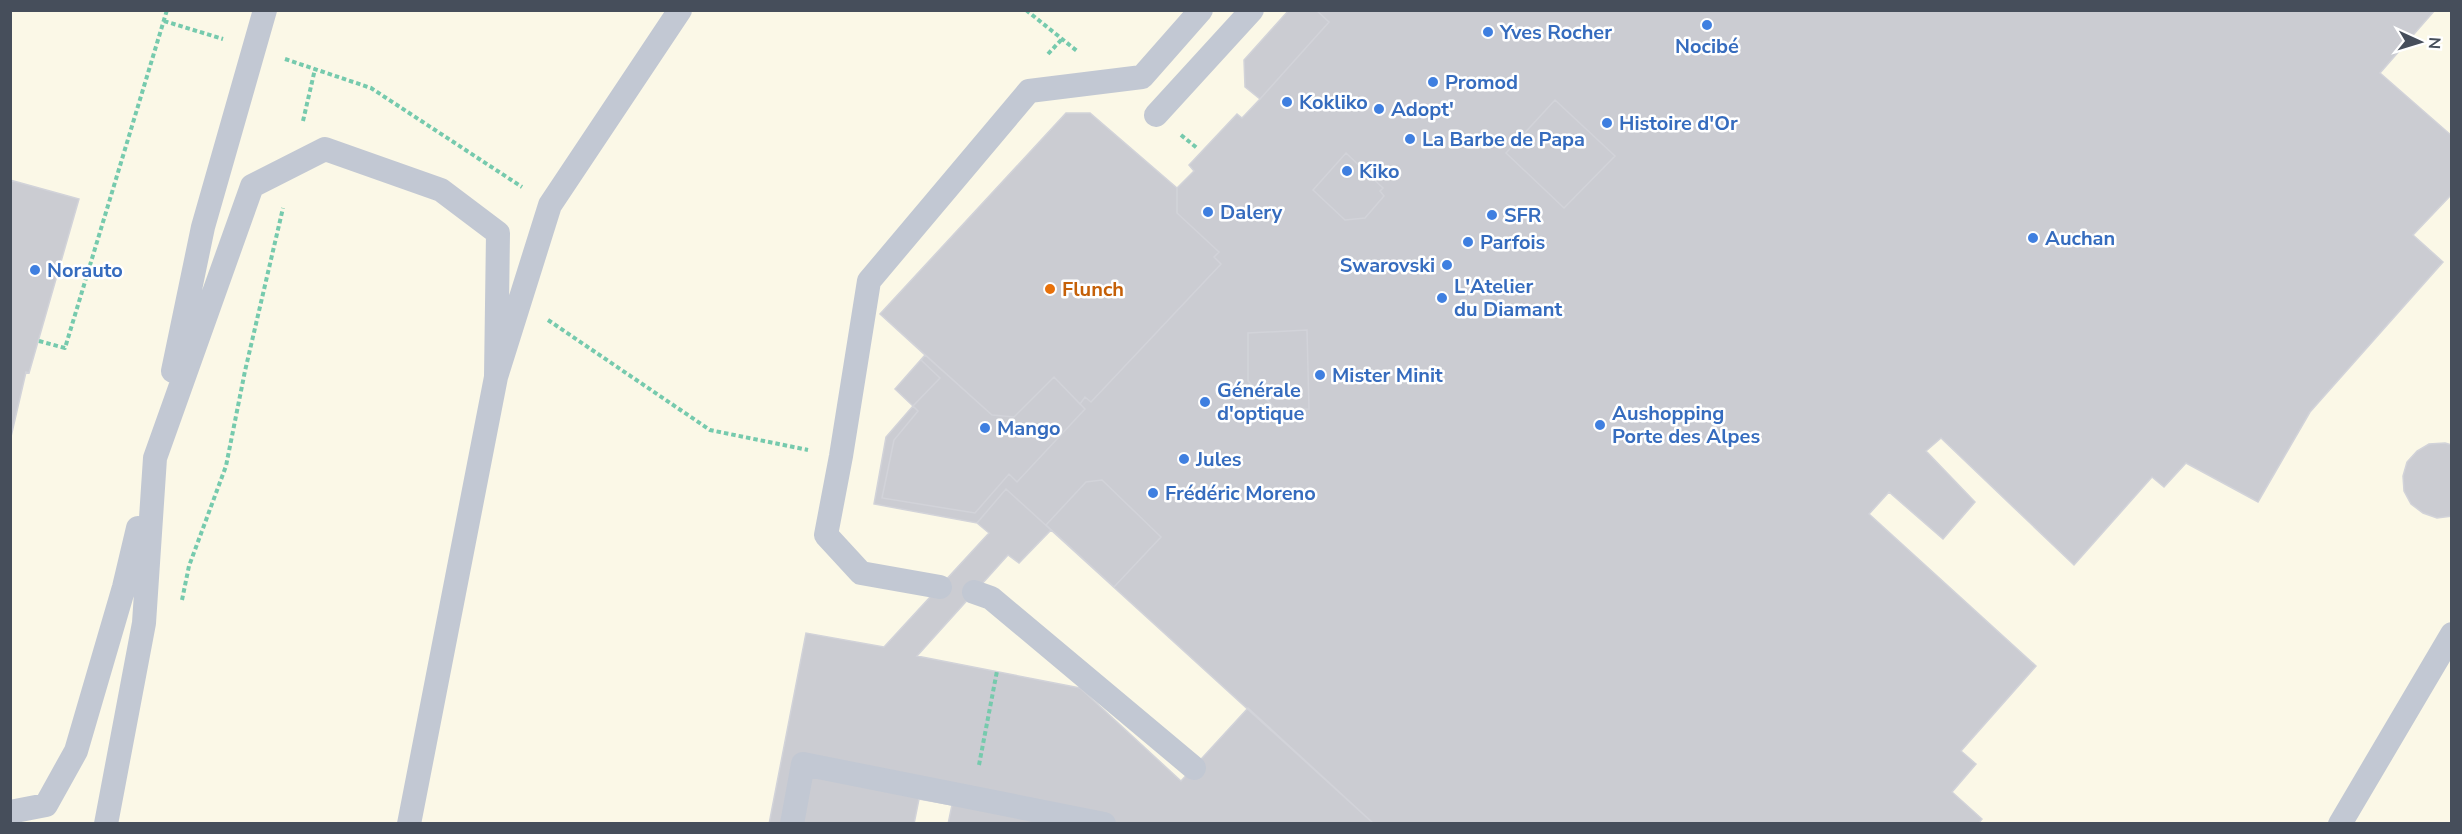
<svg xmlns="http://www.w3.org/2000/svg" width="2462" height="834" viewBox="0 0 2462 834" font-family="'Nunito Sans',sans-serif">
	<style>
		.commercial { fill: #fbf8e7 }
		.building { fill: #cbccd2; stroke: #d2d3d9; stroke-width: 1.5 }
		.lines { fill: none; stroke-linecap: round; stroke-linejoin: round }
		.path { stroke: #76caad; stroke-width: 4; stroke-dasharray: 4.5 3; stroke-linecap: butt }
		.service { stroke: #c2c8d3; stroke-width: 24 }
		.shop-dot { fill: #3f7fe0; stroke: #fff; stroke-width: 2 }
		.food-dot { fill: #e8710a; stroke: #fff; stroke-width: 2 }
		.labels { text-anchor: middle; stroke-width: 5; stroke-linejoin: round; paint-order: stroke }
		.shop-label { font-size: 20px; font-weight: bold; fill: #366cbe; stroke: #fff; text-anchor: start }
		.food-label { font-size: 20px; font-weight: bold; fill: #c56008; stroke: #fff; text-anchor: start }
	</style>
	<rect width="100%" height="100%" fill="#f0eeee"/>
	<path class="commercial" d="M11,11H2451V823H11Z"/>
	<path class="building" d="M1289,10H2435L2380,73L2452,136V194L2413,235L2443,262L2310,412L2258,502L2186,463L2164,487L2152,477L2074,565L1941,438L1926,451L1975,502L1943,539L1889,492L1869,514L2036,666L1961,751L1976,764L1952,792L1982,819L1978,824H1374L1006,489L977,523L874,504L886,437L913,406L895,389L925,355L880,314L1066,113H1090L1177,188L1194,171L1189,165L1237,114L1242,118L1260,99L1245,87L1244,60Z
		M1289,10H1316L1329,22L1260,99L1245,87L1244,60Z
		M1555,100L1615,156L1564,208L1506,153Z
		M1066,113H1090L1177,188V213L1219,252L1214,257L1221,264L1091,402L1085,397L1080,404L1054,377L1014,417L992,415L880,314Z
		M1346,153L1383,188L1380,191L1384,196L1365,218L1345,220L1313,190Z
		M10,180L79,199L29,373L26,372L10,441Z
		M1307,330L1309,409L1277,410L1248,381V333Z
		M925,355L992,415L1014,417L1054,377L1085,409L1017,482L1009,474L975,513L882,498L894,440L918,411L913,406L940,378L921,360Z
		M2445,443L2452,445V516L2437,518L2423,513L2411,504L2404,491L2403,476L2407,462L2417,451L2429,444Z
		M1102,480L1161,537L1114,587L1046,525L1086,482Z
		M1006,489L1051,530L1019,563L1008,555L917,656L1080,688L1181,781L1248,708L1374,824H948L952,805L919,799L914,824H769L806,633L884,647L989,533L977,523Z"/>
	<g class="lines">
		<path class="path" d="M1026,10L1077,51
			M164,21L223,39
			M1048,54L1062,39
			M285,59L371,88L522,187
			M303,121L315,69
			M1181,135L1197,148
			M548,320L710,430L808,450
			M39,341L65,348L167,10
			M182,600L189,566L226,466L245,371L283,208
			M979,765L997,671"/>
		<path class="service" d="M1156,115L1252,10
			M173,371L203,227L265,10
			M940,587L861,573L826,535L841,456L869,281L1029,91L1142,77L1201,10
			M974,592L991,598L1194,768
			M10,812L46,805L76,751L124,587L138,528
			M106,824L144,623L155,458L252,186L325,149L441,190L498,233L496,377
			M409,824L496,377L550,205L680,10
			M792,824L803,764L1104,824
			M2340,824L2452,634"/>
	</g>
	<g class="shop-dot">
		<circle cx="1707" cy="25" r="6"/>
		<circle cx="1488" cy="32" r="6"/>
		<circle cx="1433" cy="82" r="6"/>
		<circle cx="1287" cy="102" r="6"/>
		<circle cx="1379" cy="109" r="6"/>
		<circle cx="1607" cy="123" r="6"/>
		<circle cx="1410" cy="139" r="6"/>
		<circle cx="1347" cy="171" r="6"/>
		<circle cx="1208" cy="212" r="6"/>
		<circle cx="1492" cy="215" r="6"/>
		<circle cx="2033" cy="238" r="6"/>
		<circle cx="1468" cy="242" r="6"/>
		<circle cx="1447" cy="265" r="6"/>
		<circle cx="35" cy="270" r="6"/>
		<circle cx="1442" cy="298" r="6"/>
		<circle cx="1320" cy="375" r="6"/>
		<circle cx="1205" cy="402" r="6"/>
		<circle cx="1600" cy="425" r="6"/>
		<circle cx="985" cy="428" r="6"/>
		<circle cx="1184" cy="459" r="6"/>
		<circle cx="1153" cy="493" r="6"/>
	</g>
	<circle class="food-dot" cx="1050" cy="289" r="6"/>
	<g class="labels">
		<g class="shop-label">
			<text x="1500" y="39">Yves Rocher</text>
			<text x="1707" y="53" text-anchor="middle">Nocibé</text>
			<text x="1445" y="89">Promod</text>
			<text x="1299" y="109">Kokliko</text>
			<text x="1391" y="116">Adopt'</text>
			<text x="1619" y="130">Histoire d'Or</text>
			<text x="1422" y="146">La Barbe de Papa</text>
			<text x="1359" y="178">Kiko</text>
			<text x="1220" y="219">Dalery</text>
			<text x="1504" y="222">SFR</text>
			<text x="2045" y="245">Auchan</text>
			<text x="1480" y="249">Parfois</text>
			<text x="1435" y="272" text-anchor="end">Swarovski</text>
			<text x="47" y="277">Norauto</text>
			<text x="1454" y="293">L'Atelier<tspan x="1454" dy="23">du Diamant</tspan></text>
			<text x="1332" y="382">Mister Minit</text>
			<text x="1217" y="397">Générale<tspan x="1217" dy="23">d'optique</tspan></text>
			<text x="1612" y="420">Aushopping<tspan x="1612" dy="23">Porte des Alpes</tspan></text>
			<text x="997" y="435">Mango</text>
			<text x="1196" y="466">Jules</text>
			<text x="1165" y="500">Frédéric Moreno</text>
		</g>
		<g class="food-label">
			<text x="1062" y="296">Flunch</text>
		</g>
	</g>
	<rect width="2462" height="834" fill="none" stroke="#464e5b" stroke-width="24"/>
	<g transform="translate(2420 42) rotate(94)" stroke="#ffffff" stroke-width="4.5" paint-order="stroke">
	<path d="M0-4.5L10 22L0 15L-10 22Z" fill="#464e5b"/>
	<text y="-9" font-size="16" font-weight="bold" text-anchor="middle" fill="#464e5b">N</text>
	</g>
</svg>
